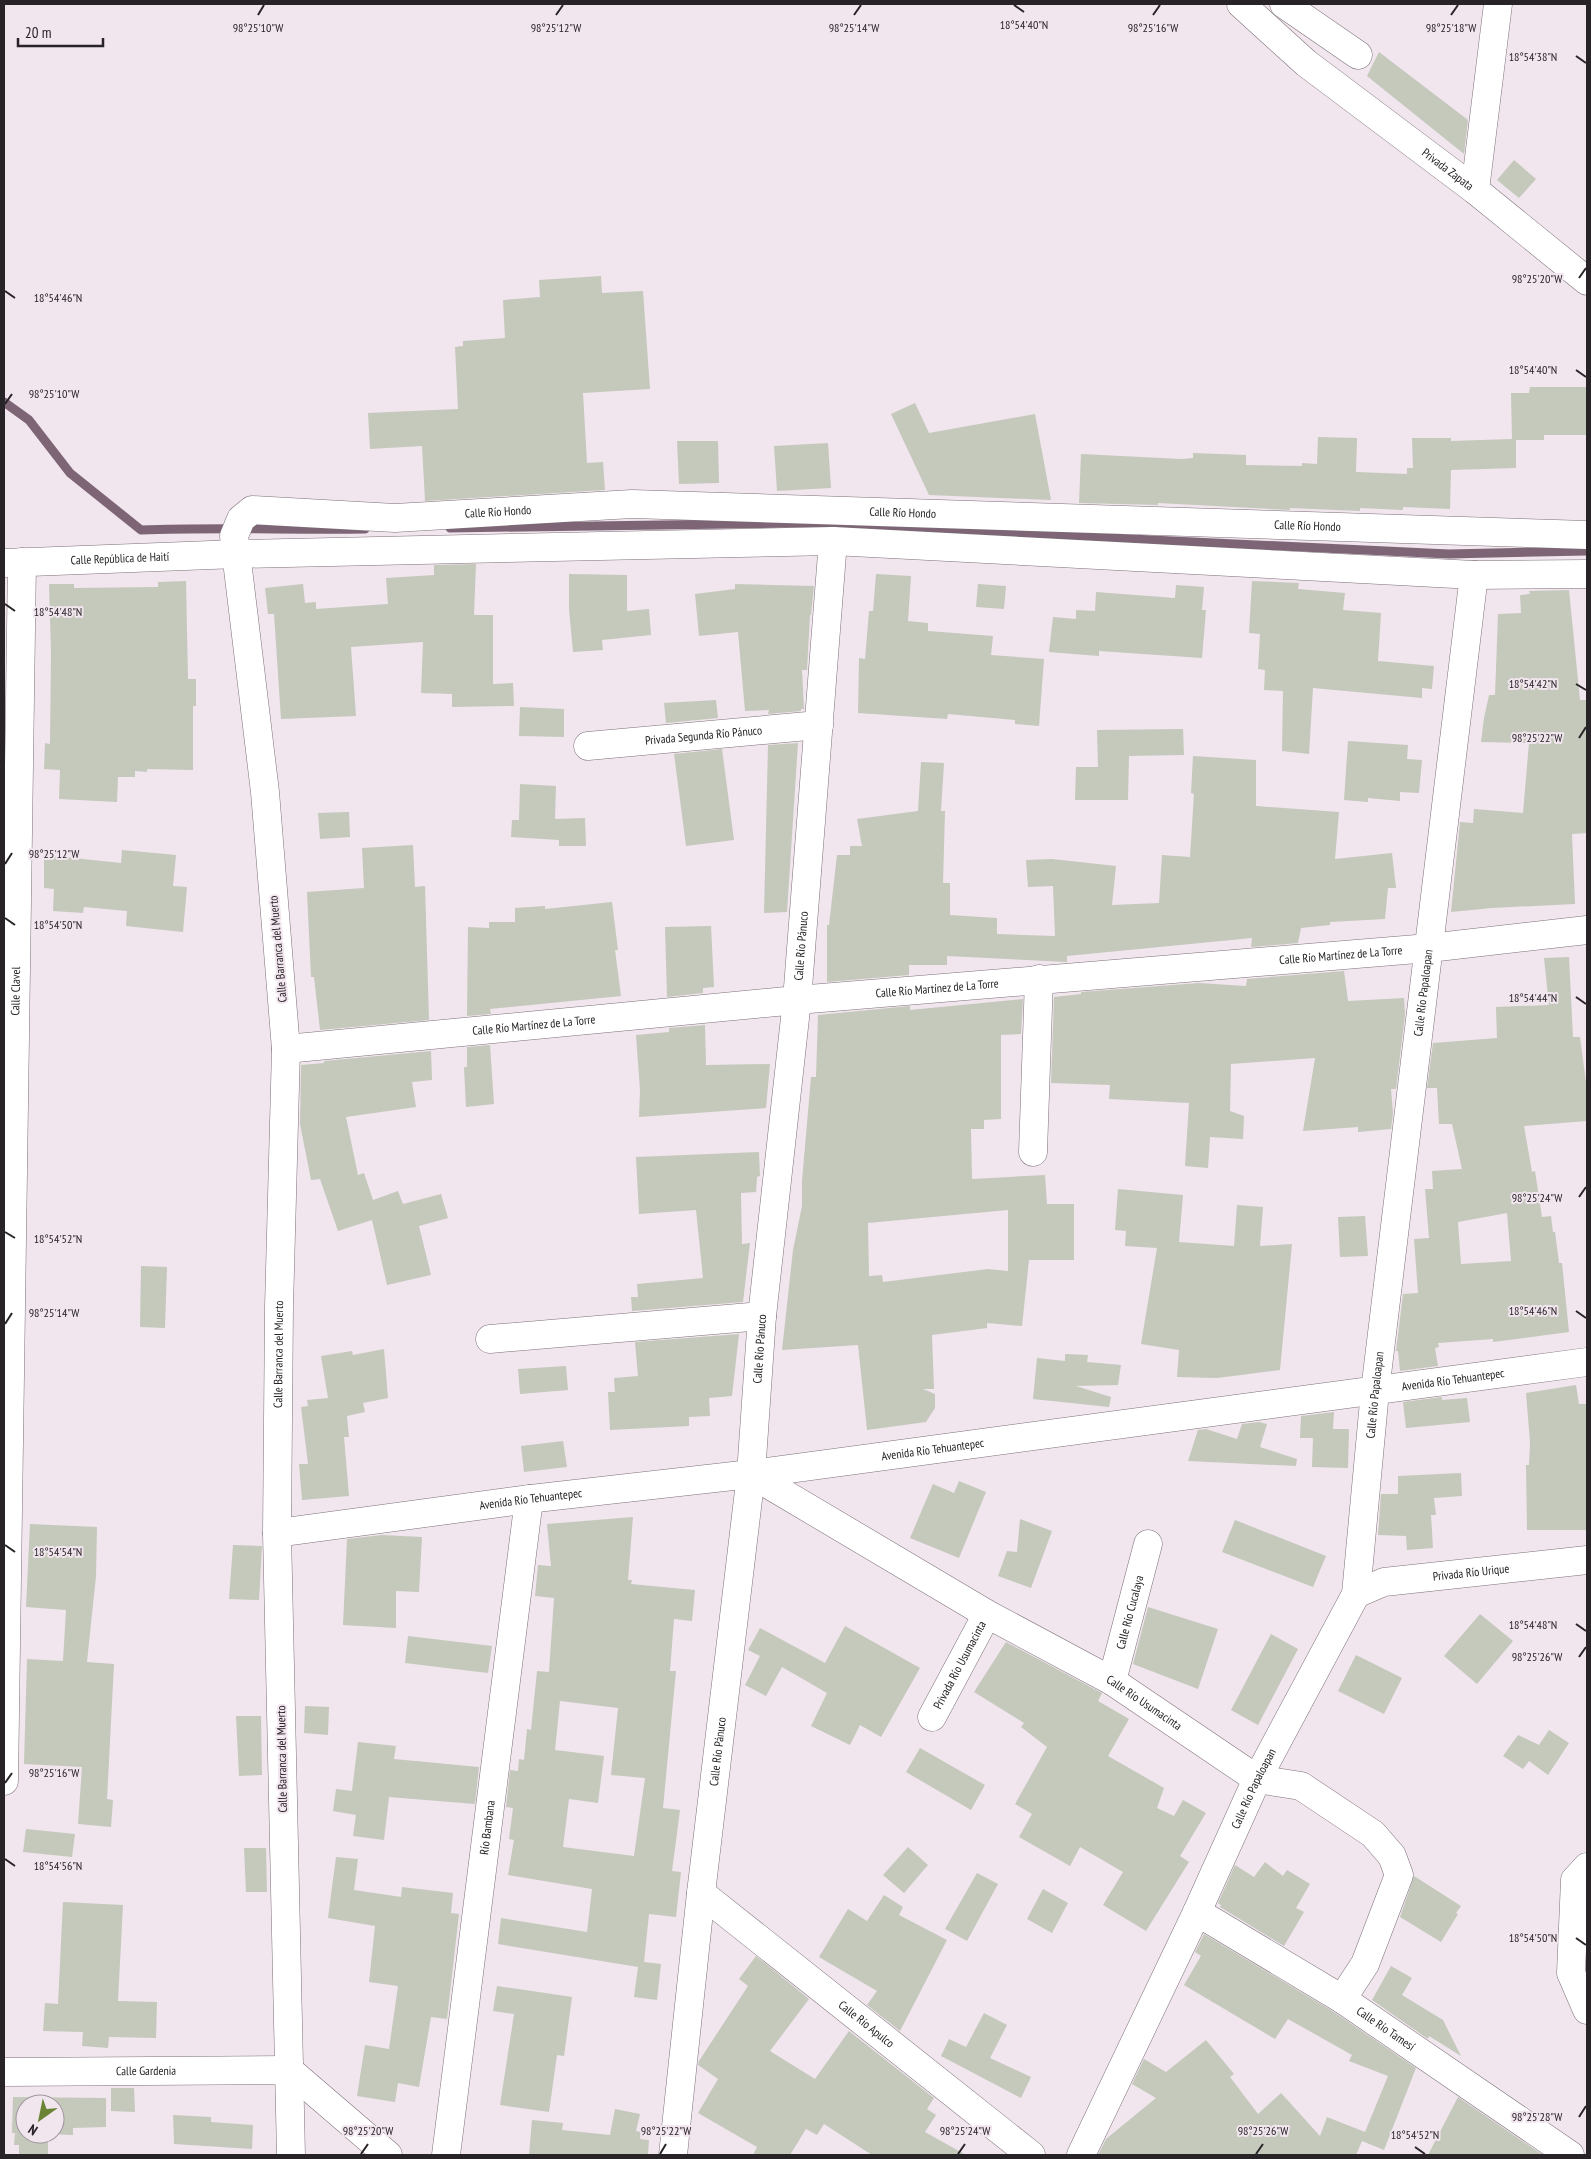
<svg xmlns="http://www.w3.org/2000/svg" width="1591" height="2159" viewBox="0 0 1591 2159" font-family="'PT Sans Narrow',sans-serif">
	<style>
		.lines { fill: none; stroke-linecap: round; stroke-linejoin: round }
		.stream { stroke: #7d6576; stroke-width: 9 }
		.building { fill: #c4c9bc; fill-rule: evenodd }
		.minor-casing { stroke: #7d7179; stroke-width: 29 }
		.minor { stroke: #fff; stroke-width: 28 }
		.ticks { fill: none; stroke: #272326; stroke-width: 2 }
		.labels { text-anchor: middle; stroke-width: 4; stroke-linejoin: round; paint-order: stroke }
		.street-label { font-size: 12px; fill: #272326; stroke: #f1e5ee }
		.ticks-label { font-size: 12px; text-anchor: middle; fill: #272326; stroke: #f1e5ee; stroke-width: 4; stroke-linejoin: round; paint-order: stroke }
	</style>
	<rect width="100%" height="100%" fill="#f1e5ee"/>
	<g class="lines">
		<path class="stream" d="M4,402L29,420L70,473L141,530C215,527 290,530 365,529
			M450,528L792,523L1449,554L1587,551"/>
	</g>
	<path class="building" d="M1379,52L1468,120L1464,154L1367,76Z
		M1514,160L1536,179L1519,198L1497,180Z
		M601,276L602,293L643,291L650,389L583,393L587,463L603,462L605,490L425,501L422,446L370,449L368,413L458,409L455,347L463,346V341L505,338L503,300L540,297L539,280Z
		M1530,387H1587V435H1544V440H1516V468L1451,470L1450,509L1403,507V510L1360,508V511L1290,508V510L1158,503V505L1079,503L1081,454L1182,459L1193,458V453L1246,455V465L1302,466V463L1317,464L1318,437L1357,438L1356,472L1407,474V468H1413L1412,438H1451V441L1512,439L1511,393H1529Z
		M915,403L929,433L1035,414L1051,500L929,495L891,414Z
		M677,441H718L719,483L679,484Z
		M828,443L831,488L777,491L774,446Z
		M476,564L474,615H493V684L513,683L514,706L452,707V694L421,693L423,642L351,647L356,716L281,719L274,614H268L265,588L303,584L305,603L316,602V609L388,604L386,578L434,575V565Z
		M569,574L627,575V611L649,609L651,635L602,640L603,650L573,652L569,609Z
		M876,574L911,576L908,621L928,623V631L993,636L991,655L1044,659L1039,726L1015,724V720L948,714L947,719L858,713L859,658L865,659L869,611H873Z
		M186,581L188,679H196V706H193V770L147,769V772L135,771V777H118L117,802L59,799L60,770L44,769L45,743L50,744L51,653L49,584H74V588L158,587V582Z
		M1252,581L1299,583L1298,589L1345,593L1343,610L1381,613L1378,661L1434,666L1432,689L1422,688V698L1313,688L1309,754L1282,751L1283,691L1264,690L1265,670L1258,669L1260,634L1249,633Z
		M735,584L814,586L811,615H810L807,670H802L804,709H801V711L768,714L769,710L745,711L738,632L699,636L695,594L735,589Z
		M978,584L1006,586L1004,609L976,607Z
		M1176,585L1204,587L1202,610H1206L1202,658L1099,651V656L1049,652L1053,617L1076,619V610L1095,611L1096,592L1175,598Z
		M1569,590L1580,700H1587V833L1572,834L1575,904L1492,908L1451,912L1460,822L1473,823L1474,809L1523,813L1529,743L1481,742L1484,718L1489,695H1495L1498,614L1521,613L1520,595L1530,594L1529,591Z
		M716,700L718,718L666,723L664,703Z
		M520,707L564,709V737L519,736Z
		M1183,729L1184,755L1129,756L1128,800H1075L1076,767H1098L1097,730Z
		M1348,741L1408,745L1407,759L1422,760L1419,793L1400,792V801L1368,798V802L1344,800Z
		M798,743L787,912L764,913L768,745Z
		M722,749L734,840L686,846L674,754Z
		M1193,756L1256,760V806L1339,812L1335,859L1392,853L1396,888H1388L1385,919L1330,922V925L1301,928L1298,943L1251,947L1252,938L1067,956V962L947,956V965H909V975L827,982V925H829L837,855H850V846H862L857,819L918,811L921,762L944,763L941,811H945L943,883H950V915L997,918V934L1055,936L1053,886L1028,887L1026,860L1052,859L1116,866L1112,905L1159,903L1162,855L1190,857L1194,794L1191,793Z
		M520,784L556,786L555,819L585,818L586,846H559V840L511,837L512,820H519Z
		M349,812L350,837L320,839L318,813Z
		M413,845L415,887L425,886L429,1020L320,1030L314,977H311L307,892L364,888L362,848Z
		M122,850L176,855L173,886L187,887L183,932L126,926L127,911L84,907L83,913L53,911L54,889L44,888V855L121,863Z
		M612,902L618,950H615L621,996L490,1009L491,1014L467,1016L468,927L489,928V922H515V908L545,906V909Z
		M711,926L714,987L703,988V993L667,997L665,927Z
		M1569,957L1573,1037H1580L1587,1090V1121L1524,1126L1532,1172L1535,1171L1542,1217L1551,1216L1553,1232H1555L1559,1263H1562L1569,1332L1493,1342V1339L1438,1343L1439,1347L1435,1348L1438,1366L1400,1371L1398,1351H1396L1403,1294L1418,1293L1414,1239L1429,1238L1425,1189H1433L1432,1171L1462,1169L1452,1124H1439L1437,1088H1427L1433,1043L1497,1038L1496,1007L1549,1005L1544,958ZM1507,1213L1511,1261L1461,1264L1458,1222Z
		M1344,971L1348,1001L1404,998L1405,1015L1396,1089H1391L1393,1113L1391,1129L1358,1132V1127L1303,1131L1315,1058L1231,1064L1230,1111L1244,1116L1243,1139L1210,1137L1208,1168L1185,1166L1189,1103L1109,1099L1110,1085L1051,1083L1054,997L1081,994V992L1199,983L1246,986L1247,979Z
		M1023,999L1021,1034L1001,1035V1119L984,1120V1129H971L972,1179L1045,1175L1047,1204H1074V1260H1029L1022,1326L987,1323V1328L932,1335L934,1389H923L935,1394V1408L926,1422L867,1430L858,1345L782,1350L793,1250L802,1206V1181L811,1077H816L818,1015L910,1006V1010ZM1008,1210V1271L988,1269L883,1282L882,1275L869,1276L868,1223Z
		M705,1025L706,1065L770,1064L766,1108L639,1117L640,1090L636,1035L669,1032V1028Z
		M490,1045L494,1104L466,1107L464,1067H467V1047Z
		M431,1051L432,1080L412,1082L416,1107L346,1117L358,1175L364,1173L373,1200L398,1191L403,1204L441,1194L448,1218L419,1226L431,1275L387,1285L372,1220L338,1231L320,1179L311,1180L300,1124L301,1065L324,1063V1061Z
		M759,1152L760,1176L757,1177L756,1192L741,1193L742,1244L750,1243L743,1302L632,1311L631,1297H638L637,1284L703,1278L696,1210L639,1214L636,1157Z
		M1118,1189L1183,1195L1179,1242L1234,1246L1237,1205L1263,1207L1260,1246L1292,1244L1280,1370L1217,1378L1177,1377L1179,1350L1141,1344L1157,1248L1125,1246L1126,1231L1115,1230Z
		M1365,1216L1368,1256L1340,1257L1338,1217Z
		M141,1266L167,1267L165,1328L140,1327Z
		M739,1334L732,1396L709,1398L710,1416L689,1417V1426L610,1430L608,1392H615L614,1378L638,1376L635,1342Z
		M384,1349L388,1398L363,1403L365,1412L347,1416L349,1437H344L349,1496L302,1500L299,1464H308L301,1407L308,1406L307,1400L328,1398L321,1356L352,1351L353,1355Z
		M1065,1354L1088,1355L1087,1362L1121,1365L1118,1385L1076,1386L1111,1397L1109,1407L1033,1399L1037,1358L1065,1361Z
		M566,1366L568,1390L520,1394L518,1369Z
		M1576,1385L1579,1404H1587V1530H1527L1526,1465H1529L1530,1442L1526,1393Z
		M1442,1397V1400L1467,1398L1470,1422L1406,1428L1403,1402Z
		M1334,1412L1333,1429H1349L1348,1468L1312,1467L1313,1438H1300L1301,1416Z
		M1259,1422L1267,1424L1260,1447L1297,1459L1296,1466L1188,1461L1198,1430L1206,1429L1237,1439L1242,1424Z
		M563,1441L567,1467L524,1472L521,1446Z
		M1461,1473L1462,1496L1434,1498L1436,1515H1431L1433,1548L1407,1550L1406,1536L1378,1535L1381,1494H1398V1476Z
		M959,1481L986,1492L959,1558L910,1538L933,1484L954,1493Z
		M633,1517L628,1580H632L631,1584L695,1590L692,1621L674,1619L670,1671H676L663,1808L680,1810L672,1871L681,1872L676,1917L649,1914L644,1962L661,1964L657,2000L634,1997L638,1967L498,1944L501,1918L587,1932L592,1889L508,1875L514,1840L509,1839L513,1808L506,1807L510,1770L518,1771L519,1759L524,1760L527,1729L531,1730L537,1671L549,1672L554,1598L535,1596L538,1565L551,1566L547,1524ZM560,1701L618,1708L611,1775L645,1778L634,1856L563,1847L569,1799L598,1803L604,1756L555,1750Z
		M1020,1519L1052,1531L1031,1588L998,1576L1007,1551L1017,1552Z
		M1235,1520L1326,1556L1313,1587L1222,1552Z
		M30,1524L97,1527L96,1576L87,1662L114,1664L107,1799L113,1800L111,1827L78,1824L82,1767L24,1764L27,1659L63,1661L66,1610L26,1607Z
		M382,1535L422,1537L419,1592L396,1591V1628L343,1625L347,1539Z
		M233,1545L262,1546L259,1600L229,1599Z
		M1148,1607L1218,1629L1198,1689L1133,1664Z
		M1480,1614L1513,1641L1477,1684L1444,1656Z
		M845,1626L920,1668L881,1737L860,1725L850,1745L811,1726L827,1693L782,1667L766,1696L745,1685L760,1656L748,1650L760,1628L825,1663Z
		M1271,1634L1298,1649L1258,1725L1231,1710Z
		M408,1636L492,1646L488,1673L405,1663Z
		M1006,1642L1102,1693L1098,1701L1129,1719L1108,1756L1164,1788L1157,1808L1174,1816L1183,1800L1206,1813L1180,1856L1189,1862L1146,1931L1103,1905L1123,1872L1080,1847L1070,1866L1019,1837L1032,1814L1015,1804L1047,1747L1021,1727L1024,1723L974,1692Z
		M1356,1655L1402,1678L1384,1714L1338,1691Z
		M305,1706L329,1707L328,1735L304,1733Z
		M236,1716H261L262,1775L239,1776Z
		M1549,1730L1569,1743L1548,1775L1529,1761L1523,1769L1503,1756L1518,1735L1539,1745Z
		M358,1742L396,1746L394,1759L479,1767L475,1804L389,1797L384,1840L353,1836L356,1815L333,1811L336,1789L352,1791Z
		M920,1748L985,1785L971,1810L906,1772Z
		M26,1829L75,1834L72,1857L23,1852Z
		M908,1847L928,1865L904,1893L883,1875Z
		M244,1848H266L267,1892H246Z
		M336,1857L358,1859L354,1890L401,1897L402,1887L453,1893L451,1913L459,1914L447,2019L431,2017L419,2087L398,2083L395,2102L357,2096L365,2045L389,2049L398,1986L369,1982L375,1926L328,1918Z
		M1265,1862L1283,1876L1287,1870L1310,1884L1296,1908L1304,1912L1284,1946L1220,1907L1221,1905L1218,1903L1235,1865L1254,1877Z
		M977,1873L998,1884L967,1941L945,1929Z
		M1414,1876L1461,1906L1456,1913L1458,1914L1441,1942L1400,1917Z
		M1043,1889L1068,1903L1052,1933L1027,1919Z
		M884,1895L903,1907L899,1915L947,1940L900,2031L867,2005L877,1991L819,1957L848,1909L867,1921Z
		M63,1902L123,1905L118,2001L157,2002L156,2038L109,2037L108,2048L82,2046L83,2032L43,2031L45,2003L58,2004Z
		M1204,1934L1334,2012L1416,2068L1384,2150L1362,2141L1356,2155H1098L1106,2139L1156,2098L1132,2084L1144,2059L1166,2072L1206,2040L1234,2074L1230,2077L1258,2114L1281,2093L1320,2136L1327,2117L1365,2132L1388,2076L1349,2061L1352,2055L1288,2019L1275,2039L1184,1985L1201,1956L1195,1952Z
		M756,1956L809,1999L770,2051L815,2079L849,2031L934,2098L927,2109L936,2115L925,2132L966,2155H872L824,2124L817,2135L806,2129L790,2155H753L757,2147L698,2113L718,2079L698,2065L699,2061L748,1986L739,1979Z
		M1391,1966L1412,1978L1402,1995L1443,2020L1461,2056L1429,2036L1428,2039L1372,2000Z
		M497,1986L572,1997L564,2056L557,2055L549,2112L500,2105L514,2014L493,2011Z
		M984,2013L1007,2025L990,2058L1031,2077L1021,2098L941,2056L949,2039L966,2047Z
		M111,2088H134L135,2112L111,2111Z
		M13,2097L106,2098V2127L73,2128V2135L48,2134V2155H19V2145H14L15,2133H12ZM25,2104H55V2134H25Z
		M1458,2097L1543,2155H1428Z
		M615,2109L640,2114L636,2131L641,2132L640,2139L649,2140L648,2155H529L532,2120L563,2123L562,2130L610,2135Z
		M173,2115L211,2117V2122L253,2125L252,2149L174,2144Z"/>
	<g class="lines">
		<g class="minor-casing">
			<g id="minor">
				<path id="s1" d="M1241,4L1306,63L1475,190L1587,281"/>
				<path d="M1284,4L1358,55"/>
				<path d="M1475,190L1498,4"/>
				<path id="s2" d="M4,563L237,554L833,541L1474,575L1587,574"/>
				<path id="s3" d="M588,746L819,725"/>
				<path id="s4" d="M286,1049L797,1000L1429,948L1587,930"/>
				<path d="M1033,1152L1039,979"/>
				<path d="M490,1339L762,1316"/>
				<path id="s5" d="M751,1474L987,1614L1112,1681L1257,1779L1301,1786L1373,1834L1392,1856L1399,1875L1365,1964L1342,1999"/>
				<path id="s6" d="M277,1533L529,1499L751,1474L1587,1362"/>
				<path id="s7" d="M1356,1594L1384,1582L1587,1560"/>
				<path id="s8" d="M1112,1681L1148,1544"/>
				<path id="s9" d="M932,1717L987,1614"/>
				<path id="s10" d="M4,1781L22,562"/>
				<path d="M1587,1867L1575,1880L1571,1973L1587,2010"/>
				<path id="s11" d="M701,1893L1031,2155"/>
				<path id="s12" d="M1197,1912L1342,1999L1570,2155"/>
				<path id="s13" d="M4,2072L289,2070L388,2155"/>
				<path id="s14" d="M291,2155L277,1533L279,1307L286,1049L265,792L234,536L241,519L252,510L395,518L632,504L1587,535"/>
				<path id="s15" d="M446,2155L529,1499"/>
				<path id="s16" d="M673,2155L701,1893L751,1474L762,1316L797,1000L833,541"/>
				<path id="s17" d="M1081,2155L1197,1912L1257,1779L1356,1594L1375,1391L1474,575"/>
			</g>
		</g>
		<use href="#minor" class="minor"/>
	</g>
	<path class="ticks" d="M1014,5L1024,12M258,15L264,5M556,15L563,5M854,15L861,5M1153,15L1160,5M1451,15L1458,5M1576,56L1586,63M1579,278L1586,268M5,291L15,298M1576,370L1586,377M5,404L12,394M5,604L15,611M1576,684L1586,690M1579,738L1586,727M5,864L12,853M5,918L15,925M1576,997L1586,1004M1579,1197L1586,1187M5,1232L15,1238M1576,1311L1586,1318M5,1324L12,1313M5,1545L15,1552M1576,1624L1586,1631M1579,1657L1586,1647M5,1783L12,1773M5,1859L15,1866M1576,1938L1586,1945M1579,2117L1586,2106M1415,2147L1425,2154M361,2154L368,2144M660,2154L666,2144M958,2154L965,2144M1256,2154L1263,2144"/>
	<g class="labels">
		<g class="street-label">
			<text dy="4" stroke="none"><textPath href="#s1" startOffset="265">Privada Zapata</textPath></text>
			<text dy="4" stroke="none"><textPath href="#s14" startOffset="1901">Calle Río Hondo</textPath></text>
			<text dy="4" stroke="none"><textPath href="#s14" startOffset="2306">Calle Río Hondo</textPath></text>
			<text dy="4" stroke="none"><textPath href="#s14" startOffset="2711">Calle Río Hondo</textPath></text>
			<text dy="4" stroke="none"><textPath href="#s2" startOffset="116">Calle República de Haití</textPath></text>
			<text dy="4" stroke="none"><textPath href="#s3" startOffset="116">Privada Segunda Río Pánuco</textPath></text>
			<text dy="4" stroke="none"><textPath href="#s16" startOffset="1216">Calle Río Pánuco</textPath></text>
			<text transform="translate(278 949) rotate(-95)" y="4">Calle Barranca del Muerto</text>
			<text dy="4" stroke="none"><textPath href="#s4" startOffset="1059">Calle Río Martínez de La Torre</textPath></text>
			<text dy="4" stroke="none"><textPath href="#s4" startOffset="654">Calle Río Martínez de La Torre</textPath></text>
			<text dy="4" stroke="none"><textPath href="#s10" startOffset="790">Calle Clavel</textPath></text>
			<text dy="4" stroke="none"><textPath href="#s17" startOffset="1230">Calle Río Papaloapan</textPath></text>
			<text dy="4" stroke="none"><textPath href="#s4" startOffset="249">Calle Río Martínez de La Torre</textPath></text>
			<text dy="4" stroke="none"><textPath href="#s16" startOffset="811">Calle Río Pánuco</textPath></text>
			<text dy="4" stroke="none"><textPath href="#s14" startOffset="801">Calle Barranca del Muerto</textPath></text>
			<text dy="4" stroke="none"><textPath href="#s6" startOffset="1186">Avenida Río Tehuantepec</textPath></text>
			<text dy="4" stroke="none"><textPath href="#s17" startOffset="825">Calle Río Papaloapan</textPath></text>
			<text dy="4" stroke="none"><textPath href="#s6" startOffset="661">Avenida Río Tehuantepec</textPath></text>
			<text dy="4" stroke="none"><textPath href="#s6" startOffset="256">Avenida Río Tehuantepec</textPath></text>
			<text dy="4" stroke="none"><textPath href="#s7" startOffset="118">Privada Río Urique</textPath></text>
			<text dy="4" stroke="none"><textPath href="#s8" startOffset="71">Calle Río Cucalaya</textPath></text>
			<text dy="4" stroke="none"><textPath href="#s9" startOffset="59">Privada Río Usumacinta</textPath></text>
			<text dy="4" stroke="none"><textPath href="#s5" startOffset="455">Calle Río Usumacinta</textPath></text>
			<text dy="4" stroke="none"><textPath href="#s16" startOffset="406">Calle Río Pánuco</textPath></text>
			<text transform="translate(282 1759) rotate(-91)" y="4">Calle Barranca del Muerto</text>
			<text dy="4" stroke="none"><textPath href="#s17" startOffset="405">Calle Río Papaloapan</textPath></text>
			<text dy="4" stroke="none"><textPath href="#s15" startOffset="330">Río Bambana</textPath></text>
			<text dy="4" stroke="none"><textPath href="#s11" startOffset="211">Calle Río Apulco</textPath></text>
			<text dy="4" stroke="none"><textPath href="#s12" startOffset="222">Calle Río Tamesí</textPath></text>
			<text dy="4" stroke="none"><textPath href="#s13" startOffset="142">Calle Gardenia</textPath></text>
		</g>
	</g>
	<g class="ticks-label">
		<text x="1024" y="29">18°54'40"N</text>
		<text x="556" y="32">98°25'12"W</text>
		<text x="854" y="32">98°25'14"W</text>
		<text x="258" y="32">98°25'10"W</text>
		<text x="1153" y="32">98°25'16"W</text>
		<text x="1451" y="32">98°25'18"W</text>
		<text x="1533" y="61">18°54'38"N</text>
		<text x="1537" y="283">98°25'20"W</text>
		<text x="58" y="302">18°54'46"N</text>
		<text x="1533" y="374">18°54'40"N</text>
		<text x="54" y="398">98°25'10"W</text>
		<text x="58" y="616">18°54'48"N</text>
		<text x="1533" y="688">18°54'42"N</text>
		<text x="1537" y="742">98°25'22"W</text>
		<text x="54" y="858">98°25'12"W</text>
		<text x="58" y="929">18°54'50"N</text>
		<text x="1533" y="1002">18°54'44"N</text>
		<text x="1537" y="1202">98°25'24"W</text>
		<text x="58" y="1243">18°54'52"N</text>
		<text x="1533" y="1315">18°54'46"N</text>
		<text x="54" y="1317">98°25'14"W</text>
		<text x="58" y="1556">18°54'54"N</text>
		<text x="1533" y="1629">18°54'48"N</text>
		<text x="1537" y="1661">98°25'26"W</text>
		<text x="54" y="1777">98°25'16"W</text>
		<text x="58" y="1870">18°54'56"N</text>
		<text x="1533" y="1942">18°54'50"N</text>
		<text x="1537" y="2121">98°25'28"W</text>
		<text x="368" y="2135">98°25'20"W</text>
		<text x="666" y="2135">98°25'22"W</text>
		<text x="965" y="2135">98°25'24"W</text>
		<text x="1263" y="2135">98°25'26"W</text>
		<text x="1415" y="2139">18°54'52"N</text>
	</g>
	<rect width="1591" height="2159" fill="none" stroke="#272326" stroke-width="10"/>
	<g transform="translate(40 2119) rotate(213)"><circle r="24" fill="#f1e5ee" stroke="#a0979e"/>
	<path d="M0-4L9 19L0 12L-9 19Z" fill="#6b8335"/>
	<text y="-8" font-size="14" font-weight="bold" text-anchor="middle" fill="#272326">N</text>
	</g>
	<path d="M18 38v8h85v-8" fill="none" stroke="#272326" stroke-width="2.5"/>
	<text x="25" y="38" font-size="15" fill="#272326" stroke="#f1e5ee" stroke-width="4" paint-order="stroke">20 m</text>
</svg>
